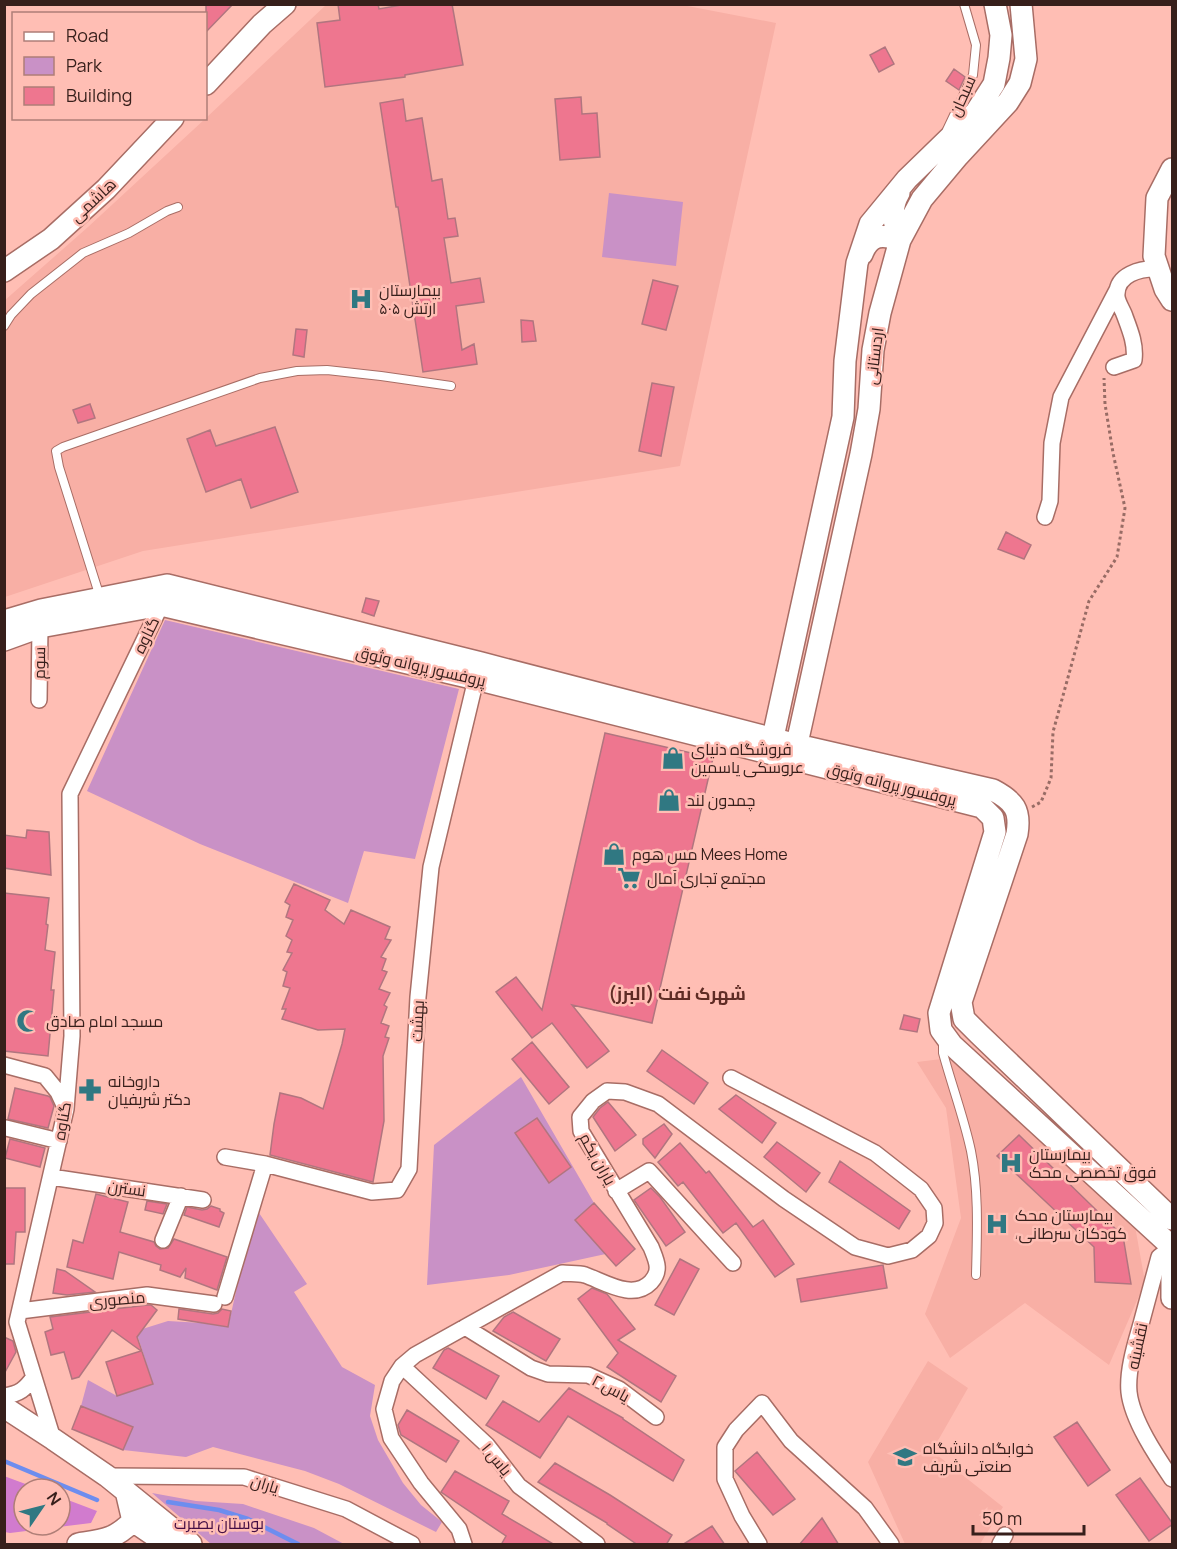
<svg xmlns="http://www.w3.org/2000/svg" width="1177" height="1549" viewBox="0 0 1177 1549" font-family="Manrope,Cairo,sans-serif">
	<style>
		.built { fill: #f8afa5 }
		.green { fill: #c991c6 }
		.forest { fill: #d17bce }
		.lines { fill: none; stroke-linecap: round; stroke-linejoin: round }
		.stream { stroke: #6d8def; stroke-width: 4.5 }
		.building { fill: #ee768f; stroke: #b1757f; stroke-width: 1.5 }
		.lane-casing { stroke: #a86d65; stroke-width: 10 }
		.street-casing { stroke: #a86d65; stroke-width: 18 }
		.secondary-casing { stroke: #a86d65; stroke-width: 24 }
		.path { stroke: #986c65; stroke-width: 3; stroke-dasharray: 3 3; stroke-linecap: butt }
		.lane { stroke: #fff; stroke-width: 8 }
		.street { stroke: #fff; stroke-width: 15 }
		.secondary { stroke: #fff; stroke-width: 21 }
		.labels { text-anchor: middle; stroke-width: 5; stroke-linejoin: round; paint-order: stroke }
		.street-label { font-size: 16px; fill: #371f1b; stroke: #ffbeb4 }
		.poi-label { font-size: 16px; fill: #371f1b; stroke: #ffbeb4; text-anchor: start }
		.park-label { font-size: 16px; fill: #440e44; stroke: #ffbeb4 }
		.neighbourhood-label { font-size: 18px; font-weight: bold; fill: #5f2c25; stroke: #ffbeb4 }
	</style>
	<rect width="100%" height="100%" fill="#ffbeb4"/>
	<path class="built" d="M677,4L776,23L680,466L143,551L5,597L4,301L88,227L206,118L326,5Z
		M958,1057L1135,1226L1145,1282L1109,1365L1025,1303L950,1358L925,1314L961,1218L946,1108L917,1062Z
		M928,1361L968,1388L932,1451L1003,1507L980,1544H905L868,1462Z"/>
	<path class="green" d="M609,193L683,202L676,266L602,257Z
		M165,620L459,689L415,859L364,851L348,903L200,844L87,791Z
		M521,1077L594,1203L624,1250L509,1275L427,1285L434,1145Z
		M255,1207L307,1284L294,1292L342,1367L375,1385L370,1416L378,1440L403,1483L421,1505L442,1522L436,1532L339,1484L305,1471L213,1447L186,1457L123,1450L132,1427L81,1406L88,1380L117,1396L153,1384L136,1331L168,1321L202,1323L228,1327Z
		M152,1493L196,1501L243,1504L314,1528L344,1544H211Z"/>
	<path class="forest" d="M4,1476L39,1489H24V1525H60V1497L97,1511L91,1523L10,1533L5,1532Z"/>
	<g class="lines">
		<path class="stream" d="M4,1461L97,1500
			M168,1502L219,1510L248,1519L298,1544"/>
	</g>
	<path class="building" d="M206,4H233L206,32Z
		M338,4H378L379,9L407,4H452L463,65L405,75V77L325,87L317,23L340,20Z
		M885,47L894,64L879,72L870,55Z
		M954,69L965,77L959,90L946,81Z
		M581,97L582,114L597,113L600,157L560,160L555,99Z
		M403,99L406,121L422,118L432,181L442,179L448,219L455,218L458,236L444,238L451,283L480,278L484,302L456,306L462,350L474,344L477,364L423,372L398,207H396L380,103Z
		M653,280L678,286L666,330L642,324Z
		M521,320L533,321L536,341L522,342Z
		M296,329L307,330L304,357L293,355Z
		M652,383L674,387L661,456L639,451Z
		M90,404L95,418L78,423L73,410Z
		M275,427L298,492L251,508L241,479L206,492L187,439L210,430L216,446Z
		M1006,532L1031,545L1024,559L998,549Z
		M366,598L379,601L374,616L362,612Z
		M605,733L713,758L652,1023L572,1005L609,1051L587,1068L552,1023L532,1038L496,992L516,977L542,1010Z
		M27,830L49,832L51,875L4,868V835L26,838Z
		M294,884L330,900L325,910L344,924L351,910L390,927L385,939L391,940L381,957L386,959L382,970L387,972L379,989L390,993L384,1005L387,1007L381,1023L389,1026L385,1037L389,1038L383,1056L384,1121L373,1182L270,1155L274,1124L280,1093L301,1098L323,1109L342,1044L345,1029L318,1030L282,1019L286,1009H282L290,988L283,986L287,972L283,970L292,953L287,952L292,940L286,936L293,920L286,917L290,905L285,902Z
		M4,893L49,898L46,924L48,925L45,950L55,952L51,990H54L48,1056L4,1051Z
		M904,1015L920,1019L917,1032L900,1029Z
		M532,1042L569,1087L549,1104L512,1059Z
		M662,1050L708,1083L694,1104L647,1071Z
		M15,1088L48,1096L50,1097L54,1106L48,1128L8,1119Z
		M736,1095L776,1123L762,1143L719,1109Z
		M608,1102L636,1135L615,1151L593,1117L600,1108Z
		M537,1118L571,1167L549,1183L515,1133Z
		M664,1124L672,1134L655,1158L643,1144V1139Z
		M1019,1135L1123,1236L1131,1284L1095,1282L1094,1247L997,1156Z
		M10,1139L45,1148L40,1167L5,1158Z
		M777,1142L820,1173L806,1192L764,1157Z
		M680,1143L706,1173L709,1171L753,1227L763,1220L794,1264L775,1277L736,1223L723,1233L683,1182L678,1186L658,1162Z
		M840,1161L910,1211L899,1229L829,1182Z
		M4,1188H25V1232H16L14,1264H4Z
		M651,1188L660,1197L685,1232L666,1246L634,1200Z
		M96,1194L128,1202L120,1232L154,1242L156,1246L160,1249L168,1248L174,1239L227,1257L217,1290L185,1278L186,1268L180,1277L160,1270L161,1265L119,1252L113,1279L67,1267L73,1240L83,1243Z
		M147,1201L167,1204L163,1214L145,1210Z
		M594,1203L635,1249L616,1266L575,1220Z
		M211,1206L220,1209V1211L224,1213L219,1227L184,1215L187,1207L202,1210L207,1209Z
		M680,1259L699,1269L674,1315L655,1305Z
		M883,1265L887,1288L801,1302L797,1279Z
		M57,1269L65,1271L95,1292L67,1295L53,1293Z
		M592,1288L607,1294L635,1329L618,1340L676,1376L661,1402L607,1367L618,1353L578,1299Z
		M147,1305H151L157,1310L137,1337L153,1384L117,1396L106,1362L141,1351L112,1330L79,1377L72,1379L64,1352L51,1355L45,1332L53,1329L50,1317Z
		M179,1309L213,1314L218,1313L222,1309L231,1311L228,1327L178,1319Z
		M513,1312L560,1339L546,1361L493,1331L504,1317Z
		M4,1337L13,1341L16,1352L4,1374Z
		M448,1348L499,1376L486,1399L433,1368L444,1350Z
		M569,1388L623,1418V1419L684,1460L673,1481L568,1416L540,1458L486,1425L503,1401L539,1422Z
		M81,1406L133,1427L123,1450L72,1429Z
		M407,1410L459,1441L446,1462L401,1435L398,1425Z
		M1077,1422L1110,1470L1088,1486L1054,1437Z
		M757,1452L795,1499L773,1515L735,1471Z
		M555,1463L610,1495L672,1535L666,1545H638L607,1524V1523L538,1482Z
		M455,1471L509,1501L502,1514L555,1545H501L506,1536L441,1492Z
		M1140,1478L1173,1524L1149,1541L1116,1495Z
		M822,1518L839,1545H799Z
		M712,1526L725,1545H682Z"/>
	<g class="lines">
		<g class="lane-casing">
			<path id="lane" d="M947,130L973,75L976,45L964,4
				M4,326L11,315L31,294L83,253L129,233L167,211L178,207
				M100,597L59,467L56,451L63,447L260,378L297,371L327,370L381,376L451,386
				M943,1041V1053C952,1086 964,1118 971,1151C979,1191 977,1234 976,1275"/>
		</g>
		<g class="street-casing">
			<path id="street" d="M1114,367L1134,360C1136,344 1130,330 1124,314C1122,309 1118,303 1117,297C1115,274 1141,268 1159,269
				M1045,517L1050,501L1052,443L1061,397L1117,290
				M39,700L40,627
				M4,1065L45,1076L58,1092L65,1107
				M6,1128L59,1141
				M225,1157L265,1164L372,1192L397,1190L409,1169L418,997L431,867L476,679
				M51,1177L203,1200
				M616,1191L649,1171L733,1263
				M163,1240L181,1196
				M1172,1247L1159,1257C1153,1279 1147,1302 1141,1324C1135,1345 1127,1371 1129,1392C1132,1420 1157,1457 1172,1479
				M225,1297L265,1164
				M20,1311L147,1295L214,1304
				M465,1327L531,1368L548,1374L588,1375L619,1389L656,1417
				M402,1366L487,1445L519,1486L597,1544
				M4,1396C20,1394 25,1389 34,1377
				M53,1439L17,1322L66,1109L72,1036L70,794L161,605
				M107,1476L244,1477L346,1509L412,1544
				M464,1544L459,1529L421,1483L391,1438L384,1409L392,1381L402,1366L415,1355L562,1273C569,1274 578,1273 585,1275C605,1282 633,1301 651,1282C662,1270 656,1260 651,1247L581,1131L580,1117L593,1101L607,1091L625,1092L658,1104L784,1199L855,1247L888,1256L912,1250L929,1236L935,1223L934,1208L921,1189L875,1153L731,1078
				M759,1544L742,1516L725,1479V1447L736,1430L762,1403L791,1441L865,1508L891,1544
				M1000,1544L1005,1535"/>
		</g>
		<g class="secondary-casing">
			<path id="secondary" d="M206,84L262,24L285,4
				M1172,169L1157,198L1154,256L1165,289L1172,300
				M862,254C870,234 882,234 900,240C894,223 889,210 899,193
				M4,271L51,239L106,189L173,118
				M4,621L41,610L167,585L481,663L797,745L993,790C1014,801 1021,810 1017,834L961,1002L964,1019L979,1034L1172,1219
				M4,640L40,627L161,605L476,679L982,807L993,818L995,832L939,1013L941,1030L952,1045L1172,1247V1298
				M770,751L843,417L845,361L857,263L870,224L907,179L976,112L994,84L999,58L1001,35L995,4
				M794,757L861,454L869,409L873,350L880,313L900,240L922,199L958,156L1008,102L1020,83L1026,59L1021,4
				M4,1407L53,1439L107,1476L191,1544
				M133,1521L155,1536L162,1544
				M78,1544C103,1540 114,1540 133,1521L126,1491"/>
		</g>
		<path class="path" d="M1032,807L1041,802L1051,778L1053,732L1089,601L1117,557L1125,508L1113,453L1105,404L1104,378"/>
		<use href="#lane" class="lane"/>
		<use href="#street" class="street"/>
		<use href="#secondary" class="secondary"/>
	</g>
	<defs>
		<g id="hospital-bare" transform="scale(1.8)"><path d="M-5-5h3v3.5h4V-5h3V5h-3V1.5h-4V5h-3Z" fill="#307882" stroke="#ffbeb4" stroke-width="2.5" paint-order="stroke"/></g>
		<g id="shop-bare" transform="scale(1.8)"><path d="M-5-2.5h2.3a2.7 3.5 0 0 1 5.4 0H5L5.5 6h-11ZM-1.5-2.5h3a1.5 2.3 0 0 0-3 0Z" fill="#307882" stroke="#ffbeb4" stroke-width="2.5" paint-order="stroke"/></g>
		<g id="supermarket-bare" transform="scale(1.8)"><path d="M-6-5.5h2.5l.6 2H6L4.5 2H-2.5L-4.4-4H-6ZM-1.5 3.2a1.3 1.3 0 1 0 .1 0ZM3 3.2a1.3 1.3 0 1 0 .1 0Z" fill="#307882" stroke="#ffbeb4" stroke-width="2.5" paint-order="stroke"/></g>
		<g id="mosque-bare" transform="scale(1.8)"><path d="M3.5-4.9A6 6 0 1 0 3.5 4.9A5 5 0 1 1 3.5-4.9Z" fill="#307882" stroke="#ffbeb4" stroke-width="2.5" paint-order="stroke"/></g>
		<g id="pharmacy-bare" transform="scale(1.8)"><path d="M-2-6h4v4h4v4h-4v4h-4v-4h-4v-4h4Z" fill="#307882" stroke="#ffbeb4" stroke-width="2.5" paint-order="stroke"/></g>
		<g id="university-bare" transform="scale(1.8)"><path d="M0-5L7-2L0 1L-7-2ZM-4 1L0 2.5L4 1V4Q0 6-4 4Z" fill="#307882" stroke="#ffbeb4" stroke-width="2.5" paint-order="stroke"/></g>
	</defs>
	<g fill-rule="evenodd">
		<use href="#hospital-bare" x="361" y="299"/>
		<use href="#shop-bare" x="673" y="758"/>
		<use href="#shop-bare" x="669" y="800"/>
		<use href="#shop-bare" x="614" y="854"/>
		<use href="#supermarket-bare" x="629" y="878"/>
		<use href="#mosque-bare" x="28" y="1021"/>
		<use href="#pharmacy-bare" x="90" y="1090"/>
		<use href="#hospital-bare" x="1011" y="1163"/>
		<use href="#hospital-bare" x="997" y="1224"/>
		<use href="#university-bare" x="905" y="1457"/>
	</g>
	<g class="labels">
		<g class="street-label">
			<text transform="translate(962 96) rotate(-66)" y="6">سبحان</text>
			<text transform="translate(93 200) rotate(-43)" y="6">هاشمی</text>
			<text transform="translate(874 356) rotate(-83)" y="6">اردستانی</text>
			<text transform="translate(146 635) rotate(-64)" y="6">گناوه</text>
			<text transform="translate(39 663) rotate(-89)" y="6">سوم</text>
			<text transform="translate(421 666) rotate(13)" y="6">پروفسور پروانه وثوق</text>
			<text transform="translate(892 784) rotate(14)" y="6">پروفسور پروانه وثوق</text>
			<text transform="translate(417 1021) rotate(-87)" y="6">بهشت</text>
			<text transform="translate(62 1121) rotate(-80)" y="6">گناوه</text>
			<text transform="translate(598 1159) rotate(61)" y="6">یاران یکم</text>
			<text transform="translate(127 1188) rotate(8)" y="6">نسترن</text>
			<text transform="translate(117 1299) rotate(-5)" y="6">منصوری</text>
			<text transform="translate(1137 1346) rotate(-78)" y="6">نقشینه</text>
			<text transform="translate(611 1388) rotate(28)" y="6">یاس ۲</text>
			<text transform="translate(497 1459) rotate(51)" y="6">یاس ۱</text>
			<text transform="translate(265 1484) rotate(17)" y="6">یاران</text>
		</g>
		<g class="poi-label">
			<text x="379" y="296">بیمارستان<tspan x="379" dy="18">۵۰۵ ارتش</tspan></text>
			<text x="691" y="755">فروشگاه دنیای<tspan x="691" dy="18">عروسکی یاسمین</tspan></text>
			<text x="687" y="806">چمدون لند</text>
			<text x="632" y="860">مس هوم Mees Home</text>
			<text x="647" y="884">مجتمع تجاری آمال</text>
			<text x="46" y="1027">مسجد امام صادق</text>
			<text x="108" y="1087">داروخانه<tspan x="108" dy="18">دکتر شریفیان</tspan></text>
			<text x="1029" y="1160">بیمارستان<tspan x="1029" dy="18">فوق تخصصی محک</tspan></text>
			<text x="1015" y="1221">بیمارستان محک<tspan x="1015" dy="18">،کودکان سرطانی</tspan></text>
			<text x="923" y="1454">خوابگاه دانشگاه<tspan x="923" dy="18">صنعتی شریف</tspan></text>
		</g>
		<g class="park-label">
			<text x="219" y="1529">بوستان بصیرت</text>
		</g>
		<g class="neighbourhood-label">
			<text x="677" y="1000">شهرک نفت (البرز)</text>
		</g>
	</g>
	<rect width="1177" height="1549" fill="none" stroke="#371f1b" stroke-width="12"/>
	<rect x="12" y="12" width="195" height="108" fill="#ffbeb4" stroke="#af7e77" stroke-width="1.5"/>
	<rect x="24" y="32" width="30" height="9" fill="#ffffff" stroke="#af7e77" stroke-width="1.5"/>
	<text x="66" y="42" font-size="18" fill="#371f1b">Road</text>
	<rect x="24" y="57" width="30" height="18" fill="#c991c6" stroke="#af7e77" stroke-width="1.5"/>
	<text x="66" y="72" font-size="18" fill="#371f1b">Park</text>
	<rect x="24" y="87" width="30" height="18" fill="#ee768f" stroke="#af7e77" stroke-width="1.5"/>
	<text x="66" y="102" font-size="18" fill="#371f1b">Building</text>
	<g transform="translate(42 1507) rotate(55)"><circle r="28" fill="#ffbeb4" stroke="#af7e77" stroke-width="1.5"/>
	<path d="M0-4.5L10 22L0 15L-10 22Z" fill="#307882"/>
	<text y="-9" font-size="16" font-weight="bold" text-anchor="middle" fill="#371f1b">N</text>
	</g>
	<path d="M973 1525v9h111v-9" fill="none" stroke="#371f1b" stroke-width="3"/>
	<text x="982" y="1525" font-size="18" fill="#371f1b" stroke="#ffbeb4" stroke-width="4.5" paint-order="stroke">50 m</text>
</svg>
